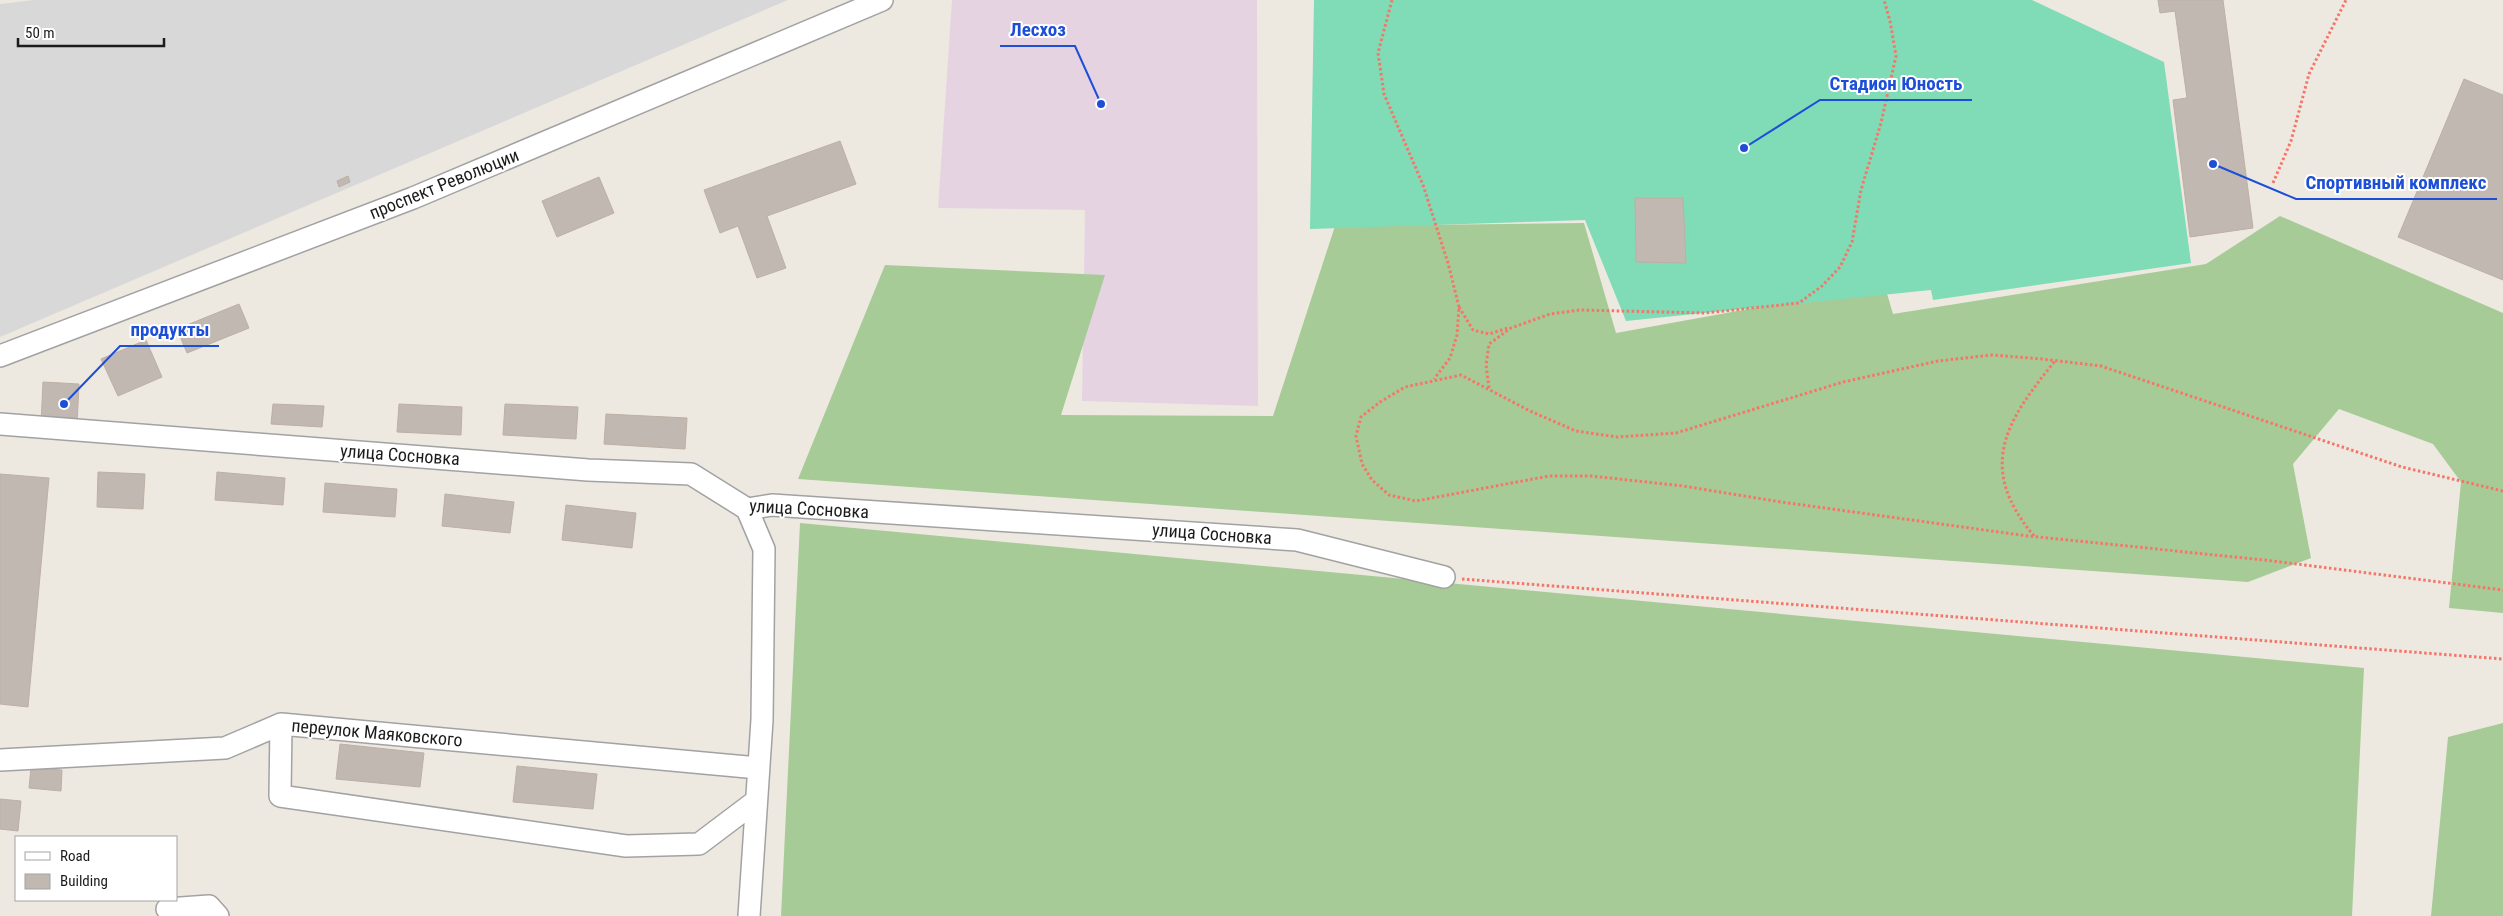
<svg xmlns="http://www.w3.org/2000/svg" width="2503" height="916" viewBox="0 0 2503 916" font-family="'Roboto Condensed',sans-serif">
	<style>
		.residential { fill: #d9d8d8 }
		.industrial { fill: #e6d3e2 }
		.forest { fill: #a7cb96 }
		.pitch { fill: #80dbb7 }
		.building { fill: #c1b8b1; stroke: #beafa4 }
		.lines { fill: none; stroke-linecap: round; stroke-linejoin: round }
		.minor-casing { stroke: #a2a2a2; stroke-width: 24 }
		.path { stroke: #f57669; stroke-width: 3; stroke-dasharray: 2.5 2.5; stroke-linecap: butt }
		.minor { stroke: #fff; stroke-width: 21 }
		.labels { text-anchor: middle; stroke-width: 4; stroke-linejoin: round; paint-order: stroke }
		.street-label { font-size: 18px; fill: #1b1b1b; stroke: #fff }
		.leader { fill: none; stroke: #1d4ed8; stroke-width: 2 }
		.callout-dot { fill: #1d4ed8; stroke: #fff; stroke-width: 2 }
		.callout-label { font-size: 19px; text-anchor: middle; font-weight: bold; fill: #1d4ed8; stroke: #fff; stroke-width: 4; stroke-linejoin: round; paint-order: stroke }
	</style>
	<rect width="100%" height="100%" fill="#ede9e1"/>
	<path class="residential" d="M34,0H788L0,337V4Z"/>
	<path class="industrial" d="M952,0H1257L1258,406L1082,401L1085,210L938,208Z"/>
	<path class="forest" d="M2280,216L2503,313V613L2449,608L2461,482L2433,444L2339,409L2293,464L2311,558L2248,582L798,479L885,265L1105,275L1061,415L1273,416L1335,226L1584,223L1616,333L1826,295L1883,280L1893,314L2206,264Z
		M800,523L2364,668L2352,916H781Z
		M2503,723V916H2431L2448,737Z"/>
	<path class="pitch" d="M1314,0H2032L2164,62L2191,263L1933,300L1931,290L1626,321L1585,220L1310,229Z"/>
	<path class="building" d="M2158,0H2223L2253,228L2190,237L2173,100L2187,98L2175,11L2160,13Z
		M2464,79L2503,95V280L2398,237Z
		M840,141L856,184L767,216L786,268L757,278L738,226L720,233L704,190Z
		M348,176L350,182L339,187L337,181Z
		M599,177L614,213L557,237L542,201Z
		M1635,198H1683L1686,263L1636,262Z
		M239,304L249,328L187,353L177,329Z
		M146,340L162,377L118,396L101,359Z
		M43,382L79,384L77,425L41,424Z
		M273,404L324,406L322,427L271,424Z
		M399,404L462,407L461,435L397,432Z
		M505,404L578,407L576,439L503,435Z
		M606,414L687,418L685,449L604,444Z
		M98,472L145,474L143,509L97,507Z
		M217,472L285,478L283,505L215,500Z
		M0,474L49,478L28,707L0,704Z
		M325,483L397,489L395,517L323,512Z
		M445,494L514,502L510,533L442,526Z
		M566,505L636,513L632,548L562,540Z
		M340,744L424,753L420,787L336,779Z
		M517,766L597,774L593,809L513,802Z
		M31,768L62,770L61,791L29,788Z
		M0,799L21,801L18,831L0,829Z"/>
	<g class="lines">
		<g class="minor-casing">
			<path id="minor" d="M0,356L413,198L882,0
				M0,424L588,470L691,474L747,509L772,505L1297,540L1444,577
				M747,509L764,549L762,720L749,916
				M281,724L280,796L626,846L699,844L756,801
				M0,760L225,748L281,724L758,768
				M167,909L209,906L218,916"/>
		</g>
		<path class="path" d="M1392,0L1378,53L1384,94L1423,185L1448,263L1459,307L1457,335L1450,358L1434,379
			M2273,183L2291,141L2309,74L2346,0
			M1459,307L1473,330L1489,334L1508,328
			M1489,388L1486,365L1489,344L1511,328L1550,314L1580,310L1705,313L1799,303L1822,286L1840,267L1852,242L1861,190L1881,123L1896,56L1890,21L1884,0
			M2503,491L2402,467L2101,366L2042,359L1992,355L1938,361L1843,382L1676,433L1617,437L1576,431L1530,411L1461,375L1405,387L1380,402L1361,417L1356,436L1362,464L1372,480L1389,495L1416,501L1549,476H1591L1683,486L1781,502L2028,536L2265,560L2503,590
			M2034,536C1976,467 2006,421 2055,361
			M1462,579L2503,659"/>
		<use href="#minor" class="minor"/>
	</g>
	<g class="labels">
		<g class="street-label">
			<text transform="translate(444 184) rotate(-22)" y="6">проспект Революции</text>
			<text transform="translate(400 455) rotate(4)" y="6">улица Сосновка</text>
			<text transform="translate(809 509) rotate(3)" y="6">улица Сосновка</text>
			<text transform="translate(1212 534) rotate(4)" y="6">улица Сосновка</text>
			<text transform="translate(377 733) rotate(5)" y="6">переулок Маяковского</text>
		</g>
	</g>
	<path class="leader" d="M1101 104L1075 46H1000M1744 148L1820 100H1972M2213 164L2296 199H2497M64 404L120 346H219"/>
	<g class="callout-dot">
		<circle cx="1101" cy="104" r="5"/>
		<circle cx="1744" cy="148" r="5"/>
		<circle cx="2213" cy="164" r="5"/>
		<circle cx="64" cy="404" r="5"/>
	</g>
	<g class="callout-label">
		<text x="1038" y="36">Лесхоз</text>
		<text x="1896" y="90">Стадион Юность</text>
		<text x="2396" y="189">Спортивный комплекс</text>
		<text x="170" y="336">продукты</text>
	</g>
	<rect x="15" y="836" width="162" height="65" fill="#ffffff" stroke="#a4a4a4"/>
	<rect x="25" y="852" width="25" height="8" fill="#ffffff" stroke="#a4a4a4"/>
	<text x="60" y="861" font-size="15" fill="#1b1b1b">Road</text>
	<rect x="25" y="874" width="25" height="15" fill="#c1b8b1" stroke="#a4a4a4"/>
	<text x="60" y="886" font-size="15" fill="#1b1b1b">Building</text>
	<path d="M18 38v8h146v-8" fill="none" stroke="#1b1b1b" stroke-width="2.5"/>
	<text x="25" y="38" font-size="15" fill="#1b1b1b" stroke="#ffffff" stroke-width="4" paint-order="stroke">50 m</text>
</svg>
